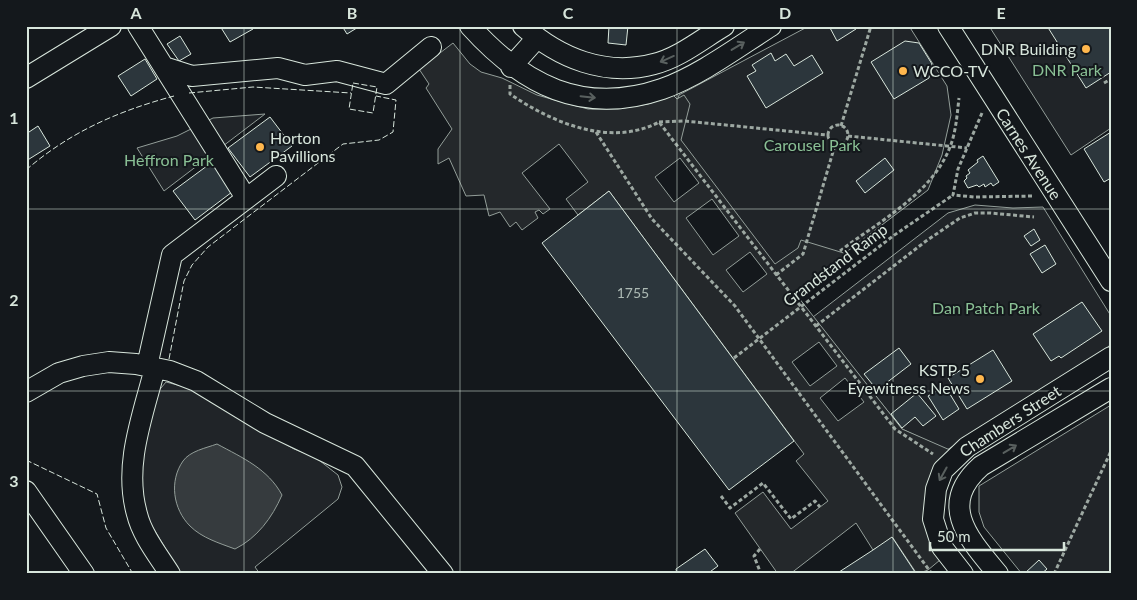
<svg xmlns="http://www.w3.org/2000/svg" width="1137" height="600" viewBox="0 0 1137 600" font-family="Lato,sans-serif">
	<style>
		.green { fill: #202428; stroke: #939e99 }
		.parking { fill: #24282b; stroke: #939e99; fill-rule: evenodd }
		.water { fill: #363b3e; stroke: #939e99 }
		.building { fill: #2c363c; stroke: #d8e6dc }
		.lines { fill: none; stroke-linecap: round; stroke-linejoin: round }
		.minor-casing { stroke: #d8e6dc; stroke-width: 22 }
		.path { stroke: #9da8a2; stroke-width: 3; stroke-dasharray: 4 2.5; stroke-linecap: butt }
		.minor { stroke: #14181c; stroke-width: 20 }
		.path-bridge { stroke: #9da8a2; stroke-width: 3; stroke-dasharray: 4 2.5; stroke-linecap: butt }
		.fence { stroke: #d8e6dc; stroke-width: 1; stroke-dasharray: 6 2.5; stroke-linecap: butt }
		.oneway { stroke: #59605f }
		.grid { fill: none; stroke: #d8e6dc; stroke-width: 1; stroke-opacity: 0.55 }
		.poi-dot { fill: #ffb74d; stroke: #14181c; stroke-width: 2 }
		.labels { text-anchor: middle; stroke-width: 4; stroke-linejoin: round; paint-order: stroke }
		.number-label { font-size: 14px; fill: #adbab4 }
		.poi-label { font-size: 16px; fill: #d8e6dc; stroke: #14181c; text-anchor: end }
		.park-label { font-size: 16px; fill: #8ac095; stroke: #14181c }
		.street-label { font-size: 16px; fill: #d8e6dc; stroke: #14181c }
		.neatline { fill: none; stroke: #d8e6dc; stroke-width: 2 }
		.grid-label { font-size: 16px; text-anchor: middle; font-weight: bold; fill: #d8e6dc }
	</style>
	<rect width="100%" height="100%" fill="#14181c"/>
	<path class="green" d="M809,26H909L947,86L951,115L942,155L928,190L795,291L669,139L679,95Z
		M989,26H1111V128L1071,155Z
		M265,114L164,191L137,148L177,136L213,118Z
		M975,205L1013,208L1043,207L1111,316V343L1107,349L947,450L902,429L813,317L948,213Z
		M166,382L189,388L294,449L315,457L338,475L342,487L338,499L255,567L260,574H181L149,521L141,495L142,454L156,394Z
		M1111,405V574H1022L984,527L979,512V486Z"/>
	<path class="parking" d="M453,43L470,64L481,72L502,78L537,95L569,104L588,109H618L648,104L673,95L677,99L684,95L690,104L681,140L775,264L798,248L801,240L847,254L795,293L902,429L950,450L947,455L940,560L928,570L917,574L893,538L873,550L856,523L790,574H778L735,513L763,492L791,529L828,501L796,461L804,454L609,191L578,215L566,199L588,182L559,144L522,173L550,209L543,214L539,210L535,212L538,218L522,230L516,222L510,227L500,212L489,216L484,195L466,196L449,158L438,164V149L452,129L426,88L429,84L419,69ZM680,158L699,183L674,202L655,177ZM712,199L739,236L713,255L686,218ZM750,252L767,274L743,292L726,270ZM819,342L837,366L810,386L792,362ZM845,378L864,402L838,421L820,398Z"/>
	<path class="water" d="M217,444C243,458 268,469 282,495C272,518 257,538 235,549C219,543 202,538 190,526C173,509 169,481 183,461C190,451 206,448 217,444Z"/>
	<path class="building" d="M220,26H252L253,29L230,42Z
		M342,26H360L347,34Z
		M609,26H628L626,45L608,43Z
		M829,26H855L856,29L837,41Z
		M1047,26H1111V72L1086,88Z
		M180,36L191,54L179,61L167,44Z
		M905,41L919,43L932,64L929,78L894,99L871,62Z
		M771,53L775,61L786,54L794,66L812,55L823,73L766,108L747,76L756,71L752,65Z
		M145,59L157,79L131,96L118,76Z
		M270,117L292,146L250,177L228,148Z
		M38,126L50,146L26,161V134Z
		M1111,132V178L1104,182L1084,149Z
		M983,156L999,182L993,186L991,183L985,187L984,184L979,187L977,185L968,188L964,181L967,178L966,176L970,173L968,170L978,162L977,160Z
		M885,158L894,170L865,193L856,181Z
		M215,160L236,189L195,220L173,191Z
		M609,191L794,441L729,490L542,243Z
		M1034,229L1040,240L1031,246L1024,236Z
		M1045,245L1056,264L1042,273L1030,254Z
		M1082,302L1102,331L1061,358L1059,356L1051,361L1033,334Z
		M899,348L911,364L877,390L864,374Z
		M993,350L1012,381L967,409L948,378Z
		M945,386L959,409L943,420L928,396Z
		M917,393L936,416L923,426L915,417L902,428L891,414Z
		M892,537L915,572L836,574L873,550Z
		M705,549L718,566L707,574H677L676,569Z
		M1039,560L1047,569L1041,574H1024Z"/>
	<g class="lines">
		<g class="minor-casing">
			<path id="minor" d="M138,26L246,198
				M470,26C523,85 583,116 662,89C699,76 738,47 771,26
				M523,26C559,58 605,77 654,64C679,58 702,39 724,26
				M948,26L1111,281
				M164,67L192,76L278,68L305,75L337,71L386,84L431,47
				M511,67L537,38
				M26,78L111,26
				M147,366L172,255L276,176
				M155,368C143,415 123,465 137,514C142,535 158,555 170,574
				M26,392L59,373L83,366L109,362L136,364L170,371L196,381L265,423L355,466L443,574
				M26,491L84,574
				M963,574L942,547L933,519L936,489L943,470L967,447L1111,357
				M998,574C969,539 937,505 981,466L1111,388"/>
		</g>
		<path class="path" d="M1104,83L1111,79
			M510,85V94C551,122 610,148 659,122L895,429L933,454
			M982,113L958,169L953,195L974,197L1034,196
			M659,122L685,121L827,135
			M828 135a10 10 0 1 1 20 0a10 10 0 1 1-20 0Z
			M841,126L871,26
			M596,132L652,219L735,306L932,574
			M848,136L967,148
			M840,251C878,222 932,194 950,147C956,132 957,115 959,98
			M776,275L803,254L835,145
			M816,326L926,241L960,218L975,213H990L1034,217
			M721,496L730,508L763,483L791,519L815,501L820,507
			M760,549L754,556L761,574
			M1054,574L1111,451"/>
		<use href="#minor" class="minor"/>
		<path class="path-bridge" d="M734,358L893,236L953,195"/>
		<path class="fence" d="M353,83L377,87L373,113L349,109Z
			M189,93L253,87L351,93
			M26,170C70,132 118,111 174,96
			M169,359L184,281L192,265L208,247L343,144L379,140L393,132L396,100L376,96
			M26,460L97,494L106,528L133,574"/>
	</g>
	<defs><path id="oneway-shaft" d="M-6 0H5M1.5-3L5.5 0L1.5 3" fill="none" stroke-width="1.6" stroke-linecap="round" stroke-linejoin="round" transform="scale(1.25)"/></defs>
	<g class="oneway">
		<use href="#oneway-shaft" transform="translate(738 46) rotate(-31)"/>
		<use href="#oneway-shaft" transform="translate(667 59) rotate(156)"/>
		<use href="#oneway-shaft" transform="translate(588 97) rotate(6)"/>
		<use href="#oneway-shaft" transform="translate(1010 449) rotate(-31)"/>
		<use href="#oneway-shaft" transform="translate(943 474) rotate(119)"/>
	</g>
	<path class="grid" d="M244,26V574M460,26V574M677,26V574M893,26V574M26,209H1111M26,391H1111"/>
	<g class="poi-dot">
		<circle cx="1086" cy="49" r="5"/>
		<circle cx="903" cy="71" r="5"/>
		<circle cx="260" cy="147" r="5"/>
		<circle cx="980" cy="379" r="5"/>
	</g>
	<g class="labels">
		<g class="number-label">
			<text x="633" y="298">1755</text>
		</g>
		<g class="poi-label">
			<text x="1076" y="55">DNR Building</text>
			<text x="913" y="77" text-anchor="start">WCCO-TV</text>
			<text x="270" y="144" text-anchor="start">Horton<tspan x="270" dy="18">Pavillions</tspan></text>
			<text x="970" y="376">KSTP 5<tspan x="970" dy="18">Eyewitness News</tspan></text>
		</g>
		<g class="park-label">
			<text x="1067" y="76">DNR Park</text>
			<text x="812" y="151">Carousel Park</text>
			<text x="169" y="166">Heffron Park</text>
			<text x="986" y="314">Dan Patch Park</text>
		</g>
		<g class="street-label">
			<text transform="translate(1029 154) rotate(57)" y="6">Carnes Avenue</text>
			<text transform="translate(835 265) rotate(-37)" y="6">Grandstand Ramp</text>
			<text transform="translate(1010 421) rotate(-33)" y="6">Chambers Street</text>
		</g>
	</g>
	<rect width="1137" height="600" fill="none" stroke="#14181c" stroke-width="55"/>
	<path d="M930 542v8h134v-8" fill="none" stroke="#d8e6dc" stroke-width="2.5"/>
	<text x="937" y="542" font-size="15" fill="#d8e6dc" stroke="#14181c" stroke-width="4" paint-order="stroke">50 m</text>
	<rect x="28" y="28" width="1082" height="544" class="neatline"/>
	<g class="grid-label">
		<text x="136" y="19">A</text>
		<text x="352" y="19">B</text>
		<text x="568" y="19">C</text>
		<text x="785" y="19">D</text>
		<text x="1001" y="19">E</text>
		<text x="14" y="124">1</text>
		<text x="14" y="306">2</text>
		<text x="14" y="487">3</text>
	</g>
</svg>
